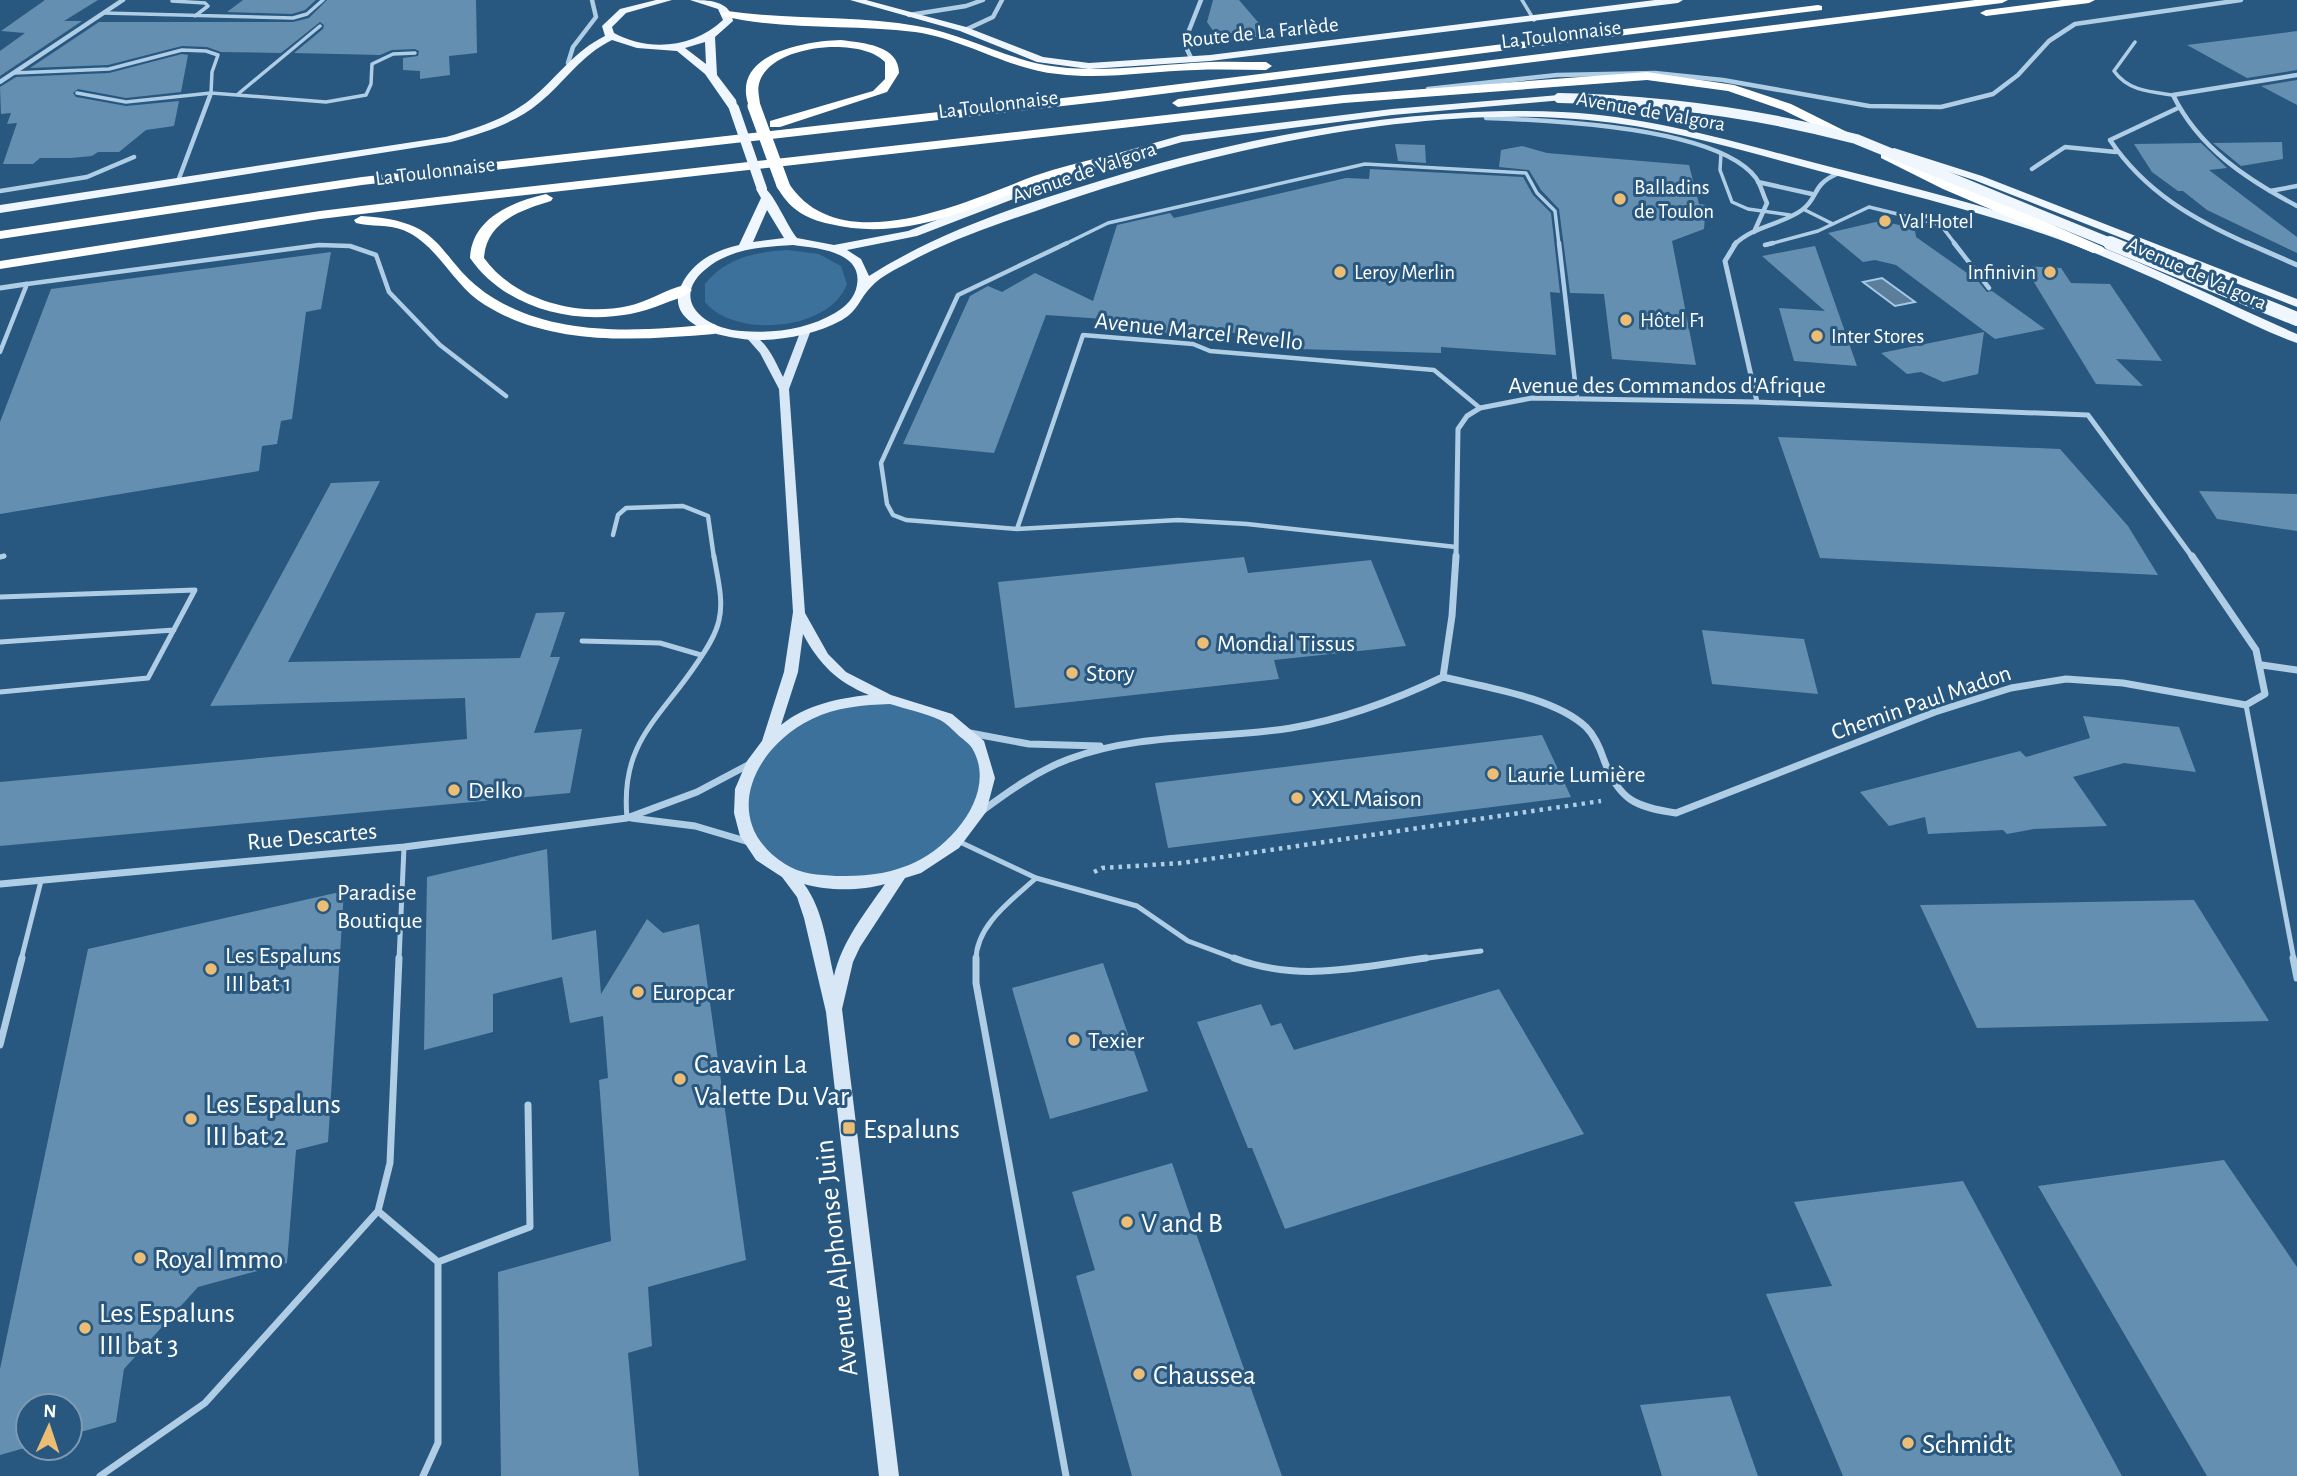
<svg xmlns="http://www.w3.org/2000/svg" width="2297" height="1476" viewBox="0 0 2297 1476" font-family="'Alegreya Sans',sans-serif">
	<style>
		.green { fill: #3c719c }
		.water { fill: #5d7e9a; stroke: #a3c9e5; stroke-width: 2 }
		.building { fill: #658fb1 }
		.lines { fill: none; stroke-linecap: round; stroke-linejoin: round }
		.path { stroke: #afcde5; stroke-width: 4.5; stroke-dasharray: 3.5 5; stroke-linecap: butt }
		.service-far3 { stroke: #afcde5; stroke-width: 3.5 }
		.service-far2 { stroke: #afcde5; stroke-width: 4.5 }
		.service-far1 { stroke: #afcde5; stroke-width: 5 }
		.service { stroke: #afcde5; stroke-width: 7 }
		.minor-far2 { stroke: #afcde5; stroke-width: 4.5 }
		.minor-far1 { stroke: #afcde5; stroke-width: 5 }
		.minor { stroke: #afcde5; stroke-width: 7 }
		.secondary { fill: #d8e7f5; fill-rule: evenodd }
		.primary { fill: #eff6fd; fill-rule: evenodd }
		.motorway { fill: #fff; fill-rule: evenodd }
		.primary-bridge-far1 { stroke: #eff6fd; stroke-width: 10 }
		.primary-bridge { stroke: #eff6fd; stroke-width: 14 }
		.motorway-bridge { stroke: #fff; stroke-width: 13 }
		.poi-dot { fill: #ecbe75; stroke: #28577f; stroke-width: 2.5 }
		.labels { text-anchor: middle; stroke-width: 6; stroke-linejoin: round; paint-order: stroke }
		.far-street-label { font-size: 21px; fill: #fff; stroke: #28577f }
		.far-poi-label { font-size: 21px; fill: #fff; stroke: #28577f; text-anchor: start }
		.street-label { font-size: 24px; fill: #fff; stroke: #28577f }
		.poi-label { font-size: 24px; fill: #fff; stroke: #28577f; text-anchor: start }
		.near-poi-label { font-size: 28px; fill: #fff; stroke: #28577f; text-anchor: start }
		.near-street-label { font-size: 28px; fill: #fff; stroke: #28577f }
	</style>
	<rect width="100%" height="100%" fill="#28577f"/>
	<path class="green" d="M787,250L819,254L841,266L847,284C830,331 735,339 705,302V284C725,258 756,252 787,250Z
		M857,700L921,704L970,733L989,783L960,842L869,884L787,872L752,843L742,783L794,722Z"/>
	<path class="water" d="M1882,278L1915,302L1895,306L1863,282Z"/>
	<path class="building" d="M45,0H98L64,21H82L0,76V51L25,33L1,31Z
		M243,0H316L305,10L292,14L227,12Z
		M327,0H476L477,53L449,56L450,75L420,79V71L403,70V58L418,56L419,51L415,49L392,50L380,55L294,53L323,29L324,25L320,22L281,53L221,52L207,47L182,46L108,65L30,68L99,22H293L309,18Z
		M1213,0H1239L1269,35L1221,42L1207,22Z
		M2297,31V70L2247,78L2187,45Z
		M182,54L188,55L181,92L126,98L78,89L73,93L76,97L126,106L179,101L174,126L146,130L119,152H98L92,156L71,158H40L33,164H3L17,123L7,124L11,113L1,114L0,87L16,77L109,73Z
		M2297,80V105L2261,86Z
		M2282,142L2283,159L2241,166L2213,143Z
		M2201,143L2227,168L2209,170L2297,237V253L2207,210L2183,191H2178L2152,172L2134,144Z
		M1395,144L1425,145L1426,163L1398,161Z
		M1522,146L1547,153L1689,165L1699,204L1706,205L1704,229L1672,241L1696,365L1612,359L1604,294L1570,293L1559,209L1541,190L1529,170L1499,167L1501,150Z
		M1370,169L1523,177L1533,195L1551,213L1560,293L1550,292L1556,355L1441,347V353L1297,349L1302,338L1206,331L1196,335L1115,329L1118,320L1046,315L994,453L903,444L970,296L988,286L1002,292L1035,273L1093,301L1117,225L1170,213L1174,218L1346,178L1369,179Z
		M1880,221L1909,227L1915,231L1916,237L1977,280L1987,292L1992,291L2045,329L1995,339L1896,265L1875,260L1863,262L1828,233Z
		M1815,246L1857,366L1794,361L1779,308L1825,311L1762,256Z
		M331,252L321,309L306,312L292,419L281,421L277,444L262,446L259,471L0,514V422L51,289Z
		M2024,266L2061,268L2071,283L2110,284L2162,361L2116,359L2143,386L2096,384Z
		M1984,332L1978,374L1943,382L1921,372L1907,374L1881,353Z
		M1778,437L2060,449L2128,526L2158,575L1820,558Z
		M380,481L288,662L520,658L536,613L565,612L550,657H560L534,733L582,729L570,793L0,846V782L467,739L465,698L210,706L331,483Z
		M2199,491L2297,494V531L2217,519Z
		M1244,557L1248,573L1371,560L1406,646L1274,660L1279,679L1015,708L998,582Z
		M1702,630L1804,639L1818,694L1712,684Z
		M2083,716L2179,727L2196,772L2124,763L2073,777L2107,826L2034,829L2007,834L2003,830L1928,834L1925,817L1889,826L1860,792L2020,751L2026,757L2090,738Z
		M1542,735L1571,797L1168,848L1155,783Z
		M547,849L552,940L596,930L601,994L647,919L663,933L699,924L746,1260L648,1287L652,1346L628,1353L639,1476H501L498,1272L611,1241L599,1080L608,1078L603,1016L570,1023L562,977L493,994V1032L424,1050L427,877Z
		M344,891L328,1142L296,1150L287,1263L198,1287L124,1369L116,1422L70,1435V1406H28V1447L0,1455V1369L88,949Z
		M2194,900L2269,1021L1977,1028L1920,905Z
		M1103,963L1148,1091L1050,1119L1012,988Z
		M1499,989L1584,1134L1285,1229L1252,1148H1248L1197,1022L1261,1004L1271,1026L1281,1023L1294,1050Z
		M2224,1160L2297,1267V1476H2207L2038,1186Z
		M1172,1163L1198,1239L1282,1476H1132L1076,1276L1095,1270L1072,1192Z
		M1963,1181L2122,1476H1843L1766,1294L1832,1286L1794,1202Z
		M1730,1396L1758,1476H1662L1640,1405Z"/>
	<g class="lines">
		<path class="path" d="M1094,872L1102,868L1182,863L1601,801"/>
		<path class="service-far3" d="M1522,0L1534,20
			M172,1L205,3L208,6L195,16
			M104,13L293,18L307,14L323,0
			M2135,42L2114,71C2128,91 2151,92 2173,95
			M14,73L109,69L182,50L206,51L218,55L212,72L211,93L326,102L366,95L371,84L372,64L393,54L415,53
			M77,93L126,102L211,93
			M238,94L320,26
			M1721,153L1720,170L1732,202L1748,209L1790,215
			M1803,209L1833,224
			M1063,245L1108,223L1365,164L1526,173L1537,193L1555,211L1559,245
			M1766,245L1818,231L1869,207L1934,223L1943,228L1956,245"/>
		<path class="service-far2" d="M1067,243L958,295L881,463L887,504L893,515L906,520L1017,529L1178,520L1247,524L1456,547
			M1559,243L1577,399
			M1954,243L1989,288
			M1765,245L1773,243
			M0,352L27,284L319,245L350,246L376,255L389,292L440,345L506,396
			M1017,529L1083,335L1193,344L1210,351L1434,370L1480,408
			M613,535L618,515L626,508L683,506L708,516L714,558
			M0,557L4,556"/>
		<path class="service-far1" d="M0,557L4,556
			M0,597L195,590L148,678L0,692
			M582,641L660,643L701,655
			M0,642L174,630
			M2246,705L2294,960
			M627,818C620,742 659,720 697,663C706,650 716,635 719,620C724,600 717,576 714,556
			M960,842L1036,878L1137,906L1188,941L1239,960
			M21,960L41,881
			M399,960L404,847
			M976,960C976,925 1012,900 1036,878
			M1413,960L1481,951"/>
		<path class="service" d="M976,958V983L1066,1476
			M1234,958C1299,983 1360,967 1426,958
			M2293,958L2297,978
			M0,1045L22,958
			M378,1211L438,1262V1443L423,1476
			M438,1262L530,1227L528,1105
			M100,1476L205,1403L378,1211L390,1163L399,958"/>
		<path class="minor-far2" d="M909,15L966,6L983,0
			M965,30L993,17L1002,0
			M1192,60L1184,43L1201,0
			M568,63L573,47L596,17L592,0
			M2297,75L2173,95C2199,148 2246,179 2297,206
			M0,82L123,0
			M1428,89L1557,75L1655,73L1723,80L1869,106L1941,107L1993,94L2018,75L2049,41L2075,24L2241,0
			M2178,108L2110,140C2145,192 2194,220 2251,245
			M1486,118C1548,120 1717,127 1756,178C1761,185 1763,195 1767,203L1754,232
			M2032,169L2065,147L2116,152
			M178,181L211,93
			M1758,182L1812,194
			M0,191L87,177L134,157
			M2270,191L2297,186
			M1734,245C1753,226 1781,225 1802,210C1820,197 1810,185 1839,173"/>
		<path class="minor-far1" d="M1736,243L1725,261L1757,402
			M2247,243L2297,265
			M0,288L27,284
			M1456,558L1458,429L1467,416L1480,408L1532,398L1757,402L2088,415L2193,558"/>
		<path class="minor" d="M2262,665L2297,670
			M1443,677C1484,687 1554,697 1586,727C1594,735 1600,748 1604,760C1619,800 1635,807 1676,813L1935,712L2011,688L2066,679L2123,683L2246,705L2265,694L2256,650L2192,556
			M1443,677L1452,616L1456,556
			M970,733L1029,744L1100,746
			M982,811C1009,791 1037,771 1069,759C1140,732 1218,740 1291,728C1344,719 1395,700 1443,677
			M631,818L695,826L749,842
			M0,884L404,847L627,818L697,792L750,764"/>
		<path class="secondary" d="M806,327L811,330L789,389L805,613L828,654L846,672L891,695L952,714L984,741L995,778L986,812L959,848L921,873L905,878L860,947L853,962L842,1009L899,1476H879L826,1012L804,918L797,897L782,877L756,860L740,836L734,813L735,789L747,761L762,741L784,672L793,612L779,389L760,353L745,336L750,333C767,341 775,361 783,377L801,330ZM803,634C819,664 837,682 869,695C838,698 806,705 781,725L798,672ZM890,704C906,709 925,713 940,720C946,723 952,729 957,734C961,738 969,743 972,748C999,793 950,849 909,865C884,875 863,876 836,876C819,875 800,874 785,864C719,822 752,748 812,719C836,707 863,705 890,704ZM804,884C828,891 861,891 885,884C865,913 842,941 834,976C827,946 823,909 804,884Z"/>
		<path class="primary" d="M656,0H672L626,13L612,27L614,33C648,52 694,48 723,20L718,9L690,0C708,0 730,0 733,21L715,37L717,75L736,100L738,110H730L705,74L677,51L637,48L612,40C581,55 565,82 539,103C514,124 482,133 451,142L0,213V205L446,137C476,128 506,119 531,99C557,78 574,51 605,36L602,26L620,9ZM705,42L706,64L685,48Z
			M850,0H866L966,27L1043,57L1089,63L1210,55L1655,0H1683L1678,3L1210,61L1089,69L1037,62L960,31Z
			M1559,95L1563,96V100L1392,115L1182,142L1099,166L917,236L847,250L861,259L869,276C946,227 1039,199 1126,173C1259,134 1423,105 1562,112C1645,116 1724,139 1804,160C1893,183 1984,204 2070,235C2148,264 2222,301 2297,334V343C2269,333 2241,319 2214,306C2162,282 2109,257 2055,238C1978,211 1898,192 1819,171C1743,151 1667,127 1588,120C1418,104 1213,150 1053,205C1007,221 960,236 917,258C903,266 881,275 871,287C859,299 859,310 842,320C819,333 789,339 763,340C729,341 653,326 686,277C699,258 718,250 739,245L761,198L756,189L762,186C773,191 787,226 797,238L834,245L908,231L1091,161L1182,135L1392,109ZM767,210L784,238L753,242ZM793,245C816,248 863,251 857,285C855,298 845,307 835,313C808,329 772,334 741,331C701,328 667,296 711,265C735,248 765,247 793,245Z
			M1894,148L1982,176L2297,299V307L1974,180L1890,153L1888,151Z"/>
		<path class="motorway" d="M1975,0H2008L2002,3L1178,107L1172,103L1178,99Z
			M2062,0H2095L2089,3L1986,16L1980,13L1986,10Z
			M1818,5L1822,6V10L1107,101L362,185L0,239V231L362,177L1107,93Z
			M727,11C790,20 855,15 917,26C966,34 1010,62 1059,67C1103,72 1148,66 1192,63C1216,61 1241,62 1266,62L1272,66L1266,70C1243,70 1220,69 1196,70C1150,71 1104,80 1058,74C1007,69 965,39 915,32C851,24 786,31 723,16L721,14Z
			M841,40C863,43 899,45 899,73L887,92L780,127H770V121L873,91L885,79V62C861,36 768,44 759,84C757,90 760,99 760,106L750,109C727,54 805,41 841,40Z
			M1647,72L1734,85L1791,104L1861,139L1849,142L1783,110L1728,91L1647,80L1344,103L437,205L320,219L0,269V261L320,211L437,197L1344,95Z
			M1886,151L2103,247L2105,250L2103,253H2093L1943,189L1881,158V152Z
			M1106,156L1113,160L1111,163C1090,169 1069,173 1048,180C977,205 908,243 830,224C805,219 788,208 776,185L788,182C839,263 967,201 1034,176C1057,168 1082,162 1106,156Z
			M546,194L553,198L551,201C521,210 486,222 484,258C514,300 578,317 628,306C647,302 665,290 684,285L692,290C685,297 673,300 663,304C599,331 511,317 470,258C472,218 512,202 546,194Z
			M361,216C453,221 433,261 495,299C561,338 642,331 714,324L722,329L714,334C638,340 553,347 485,305C453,286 438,244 403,230C388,224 372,227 356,223L354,220Z"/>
		<path class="primary-bridge-far1" d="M1559,98C1660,100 1758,113 1856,139L2115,245
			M734,108L762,189"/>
		<path class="primary-bridge" d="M2110,243L2297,319"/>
		<path class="motorway-bridge" d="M754,106L783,185"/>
	</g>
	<g class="poi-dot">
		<circle cx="1620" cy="199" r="7"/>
		<circle cx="1885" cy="221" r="7"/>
		<circle cx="1340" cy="272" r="7"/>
		<circle cx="2050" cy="272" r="7"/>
		<circle cx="1626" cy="320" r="7"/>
		<circle cx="1817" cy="336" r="7"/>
		<circle cx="1203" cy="643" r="7"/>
		<circle cx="1072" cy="673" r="7"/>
		<circle cx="1493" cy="774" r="7"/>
		<circle cx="454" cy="790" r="7"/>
		<circle cx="1297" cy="798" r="7"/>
		<circle cx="323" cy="906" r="7"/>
		<circle cx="211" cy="969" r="7"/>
		<circle cx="638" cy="992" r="7"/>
		<circle cx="1074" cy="1040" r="7"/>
		<circle cx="680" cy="1079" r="7"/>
		<circle cx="191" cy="1119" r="7"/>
		<rect x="842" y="1121" width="14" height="14" rx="3.5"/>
		<circle cx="1127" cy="1222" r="7"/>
		<circle cx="140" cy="1258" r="7"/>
		<circle cx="85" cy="1328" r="7"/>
		<circle cx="1139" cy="1374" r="7"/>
		<circle cx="1908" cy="1443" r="7"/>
	</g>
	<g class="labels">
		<g class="far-street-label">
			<text transform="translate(1260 32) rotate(-6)" y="7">Route de La Farlède</text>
			<text transform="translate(1561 34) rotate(-7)" y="7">La Toulonnaise</text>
			<text transform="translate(998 104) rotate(-7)" y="7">La Toulonnaise</text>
			<text transform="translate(1651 111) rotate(10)" y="7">Avenue de Valgora</text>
			<text transform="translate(435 171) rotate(-7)" y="7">La Toulonnaise</text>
			<text transform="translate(1084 172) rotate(-19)" y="7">Avenue de Valgora</text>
			<text transform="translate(2197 273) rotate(24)" y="7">Avenue de Valgora</text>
		</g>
		<g class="far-poi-label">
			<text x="1634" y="194">Balladins<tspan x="1634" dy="24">de Toulon</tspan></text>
			<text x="1899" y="228">Val'Hotel</text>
			<text x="1354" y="279">Leroy Merlin</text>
			<text x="2036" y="279" text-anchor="end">Infinivin</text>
			<text x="1640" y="327">Hôtel F1</text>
			<text x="1831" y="343">Inter Stores</text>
		</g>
		<g class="street-label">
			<text transform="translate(1199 331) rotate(6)" y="8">Avenue Marcel Revello</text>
			<text x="1667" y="393">Avenue des Commandos d'Afrique</text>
			<text transform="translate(1921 702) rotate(-19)" y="8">Chemin Paul Madon</text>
			<text transform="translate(312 836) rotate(-5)" y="8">Rue Descartes</text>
		</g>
		<g class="poi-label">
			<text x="1217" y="651">Mondial Tissus</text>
			<text x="1086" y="681">Story</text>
			<text x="1507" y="782">Laurie Lumière</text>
			<text x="468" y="798">Delko</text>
			<text x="1311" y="806">XXL Maison</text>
			<text x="337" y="900">Paradise<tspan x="337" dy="28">Boutique</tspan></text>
			<text x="225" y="963">Les Espaluns<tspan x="225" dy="28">III bat 1</tspan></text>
			<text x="652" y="1000">Europcar</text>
			<text x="1088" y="1048">Texier</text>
		</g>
		<g class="near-poi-label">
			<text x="694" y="1073">Cavavin La<tspan x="694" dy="32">Valette Du Var</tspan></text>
			<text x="205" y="1113">Les Espaluns<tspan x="205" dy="32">III bat 2</tspan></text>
			<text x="863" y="1138">Espaluns</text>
			<text x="1141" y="1232">V and B</text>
			<text x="154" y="1268">Royal Immo</text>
			<text x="99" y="1322">Les Espaluns<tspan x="99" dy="32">III bat 3</tspan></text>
			<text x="1153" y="1384">Chaussea</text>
			<text x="1922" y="1453">Schmidt</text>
		</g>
		<g class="near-street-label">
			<text transform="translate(835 1258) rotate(-96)" y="10">Avenue Alphonse Juin</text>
		</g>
	</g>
	<g transform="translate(49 1427) rotate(3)"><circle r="33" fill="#28577f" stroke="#7e9ab2" stroke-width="2"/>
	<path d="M0-5L12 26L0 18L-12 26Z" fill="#ecbe75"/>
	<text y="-10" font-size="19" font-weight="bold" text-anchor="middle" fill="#ffffff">N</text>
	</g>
</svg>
